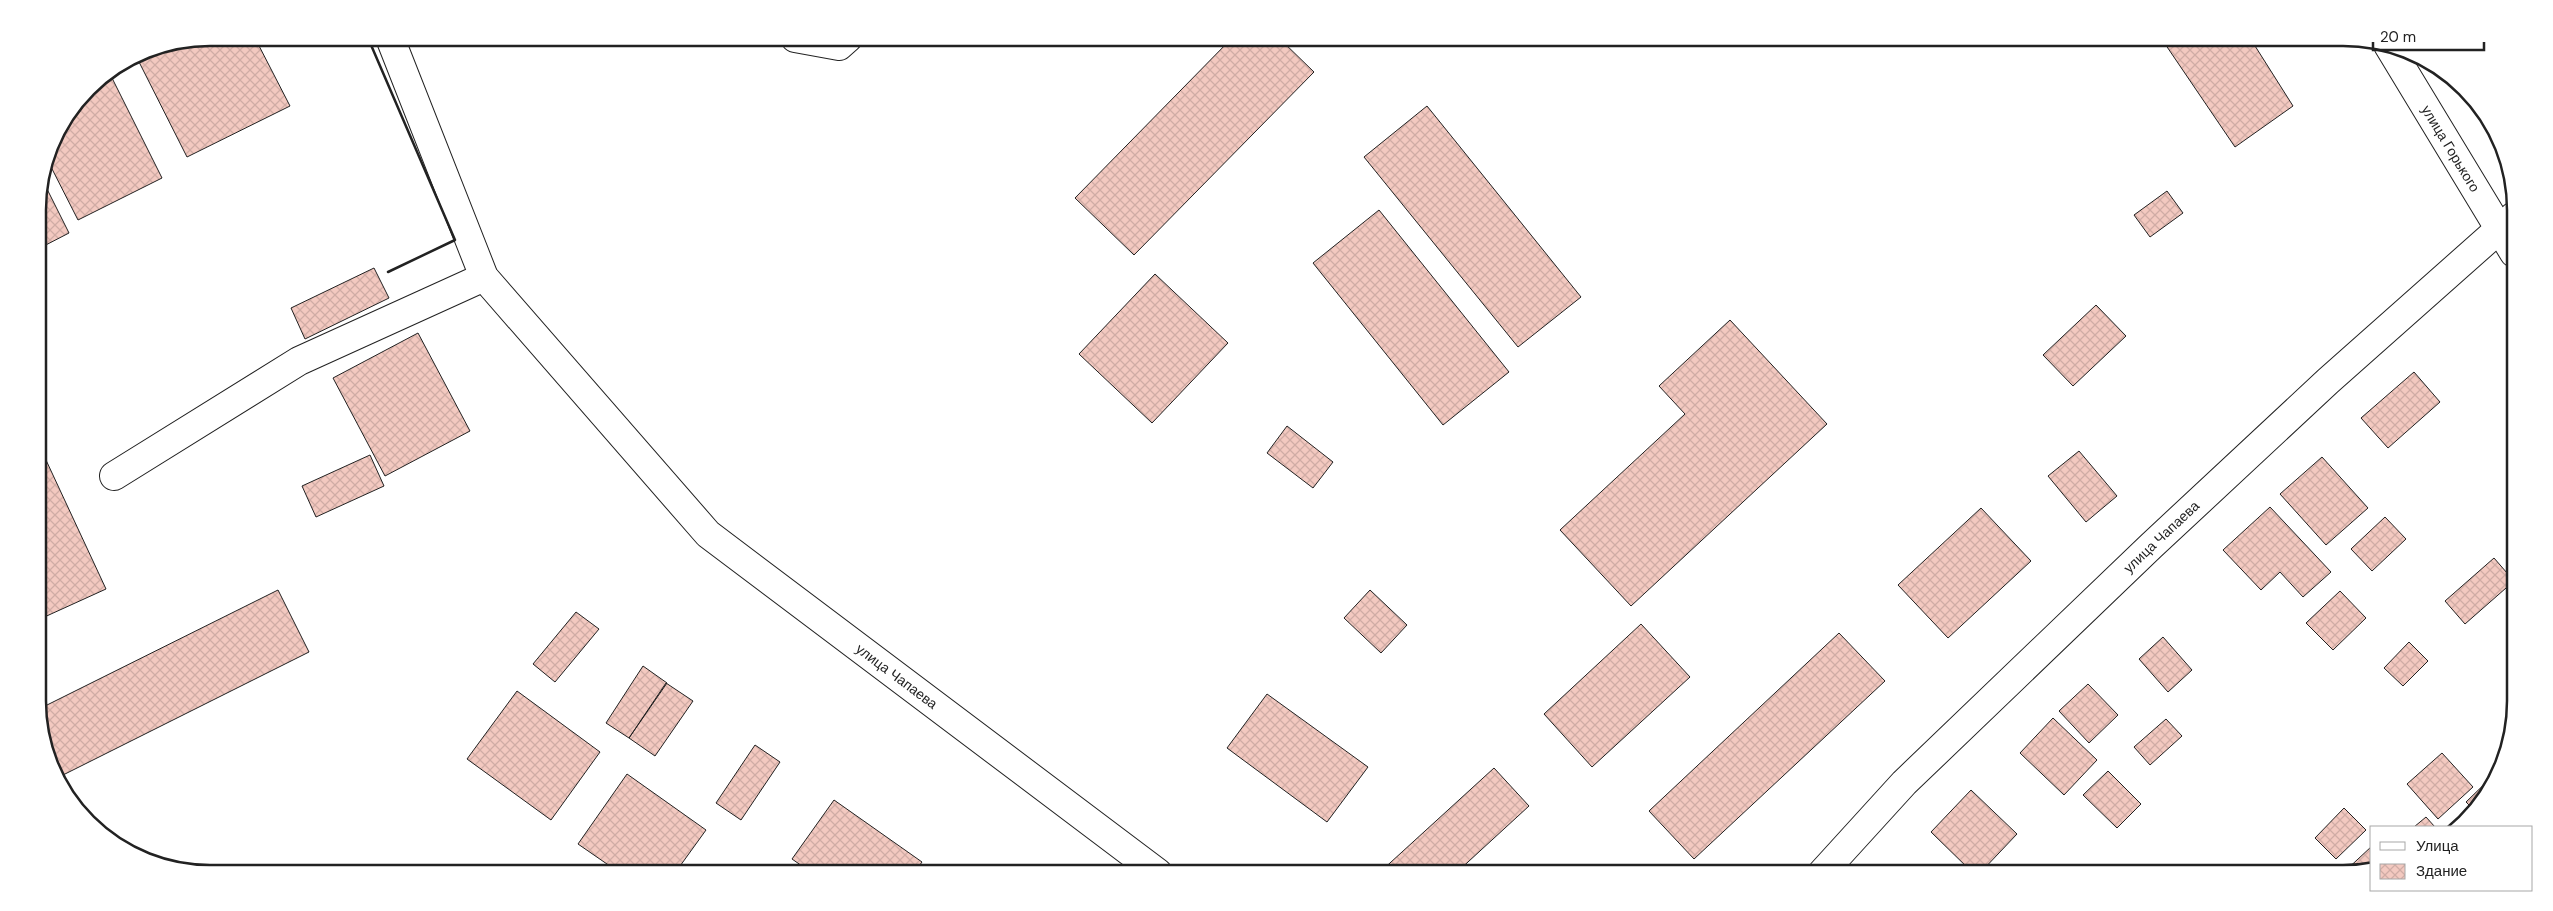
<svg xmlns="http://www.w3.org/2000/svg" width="2553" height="911" viewBox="0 0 2553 911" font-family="'DM Sans',sans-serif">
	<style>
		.building { fill: url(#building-cross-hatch); stroke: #222 }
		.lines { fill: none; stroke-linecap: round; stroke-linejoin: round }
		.minor-casing { stroke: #222; stroke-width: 30 }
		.major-casing { stroke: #222; stroke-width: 30 }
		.minor { stroke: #fff; stroke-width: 28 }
		.major { stroke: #fff; stroke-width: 28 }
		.wall { stroke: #222; stroke-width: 2.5 }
		.labels { text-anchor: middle; stroke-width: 4; stroke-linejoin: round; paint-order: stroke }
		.street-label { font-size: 14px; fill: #222; stroke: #fff }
		.rim { fill: none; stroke: #222; stroke-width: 2.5 }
	</style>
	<defs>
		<pattern id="building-cross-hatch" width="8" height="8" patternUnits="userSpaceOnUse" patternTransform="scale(1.25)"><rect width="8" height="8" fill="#f3c9c0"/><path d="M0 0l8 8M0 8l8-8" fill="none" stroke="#d0aca5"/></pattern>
	</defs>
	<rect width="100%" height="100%" fill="#fff"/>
	<path class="building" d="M210,38H255L290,106L187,157L136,56L144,51Z
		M1232,38H1279L1314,72L1134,255L1075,198Z
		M2161,38H2250L2293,106L2235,147Z
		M109,72L162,178L78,220L48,161L55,134L96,80Z
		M1427,106L1581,297L1518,347L1364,157Z
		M43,181L69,233L38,249V198Z
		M2167,191L2183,213L2150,237L2134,215Z
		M1379,210L1509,372L1443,425L1313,263Z
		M374,268L389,298L305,339L291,308Z
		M1155,274L1228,343L1152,423L1079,354Z
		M2096,305L2126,336L2073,386L2043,355Z
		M1730,320L1827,424L1631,606L1560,530L1685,414L1659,386Z
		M418,333L470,431L385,476L333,378Z
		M2414,372L2440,402L2388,448L2361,418Z
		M1287,426L1333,462L1313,488L1267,453Z
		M39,445L106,589L40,619Z
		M2079,451L2117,496L2086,522L2048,476Z
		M370,455L384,486L316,517L302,486Z
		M2322,457L2368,508L2326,545L2280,494Z
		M2270,507L2331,572L2303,597L2280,572L2261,590L2223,550Z
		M1981,508L2031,561L1948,638L1898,585Z
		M2385,517L2406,539L2372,571L2351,549Z
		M2494,558L2514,581L2465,624L2445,601Z
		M278,590L309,652L61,776L41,734V708Z
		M1370,590L1407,625L1381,653L1344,618Z
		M2340,591L2366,618L2333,650L2306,623Z
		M576,612L599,629L555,682L533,664Z
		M1641,624L1690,677L1592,767L1544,714Z
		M1839,633L1885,681L1694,859L1649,811Z
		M2163,637L2192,670L2168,692L2139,659Z
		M2409,642L2428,661L2403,686L2384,668Z
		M643,666L667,683L629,738L606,723Z
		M666,683L693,701L655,756L629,738Z
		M2088,684L2118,715L2089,743L2059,711Z
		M517,691L600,752L551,820L467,759Z
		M1267,694L1368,767L1327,822L1227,748Z
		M2053,718L2097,760L2064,795L2020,753Z
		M2166,719L2182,736L2150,765L2134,747Z
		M755,745L780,762L741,820L716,803Z
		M2442,753L2473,787L2438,819L2407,784Z
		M1494,768L1529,806L1456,873H1379Z
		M2500,769L2486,797L2474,810L2466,802Z
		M2108,771L2141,804L2117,828L2083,795Z
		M627,774L706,830L675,873H620L578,844Z
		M1971,790L2017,834L1980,873H1973L1931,832Z
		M834,800L922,862L914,873H812L792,859Z
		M2344,808L2366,830L2336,859L2315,838Z
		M2426,817L2435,827H2414Z
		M2372,846V870L2343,873Z"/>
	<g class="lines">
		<g class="minor-casing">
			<g id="minor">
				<path id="s1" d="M390,38L484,277L708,534L1158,873"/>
				<path d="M795,38L839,46L848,38"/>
				<path d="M114,476L299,361L484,277"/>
				<path id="s2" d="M1822,873L1904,783L2151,546L2328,381L2514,216"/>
			</g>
		</g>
		<g class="major-casing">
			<g id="major">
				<path id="s3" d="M2388,45L2514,253"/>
			</g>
		</g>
		<use href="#minor" class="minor"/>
		<use href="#major" class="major"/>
		<path class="wall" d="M368,38L455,240L388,272"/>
	</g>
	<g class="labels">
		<g class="street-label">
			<text dy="5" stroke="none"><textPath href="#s3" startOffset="121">улица Горького</textPath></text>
			<text dy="5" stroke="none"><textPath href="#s2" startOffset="478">улица Чапаева</textPath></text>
			<text dy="5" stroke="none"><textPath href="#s1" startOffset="834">улица Чапаева</textPath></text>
		</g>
	</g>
	<path d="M0 0H2553V911H0ZM210 46H2343A164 164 0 0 1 2507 210V701A164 164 0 0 1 2343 865H210A164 164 0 0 1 46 701V210A164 164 0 0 1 210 46Z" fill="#fff" fill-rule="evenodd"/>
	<path class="rim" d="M210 46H2343A164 164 0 0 1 2507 210V701A164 164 0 0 1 2343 865H210A164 164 0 0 1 46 701V210A164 164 0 0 1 210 46Z"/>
	<rect x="2370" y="826" width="162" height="65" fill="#ffffff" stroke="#a7a7a7"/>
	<rect x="2380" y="842" width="25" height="8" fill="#ffffff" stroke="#a7a7a7"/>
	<text x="2416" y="851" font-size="15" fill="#222222">Улица</text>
	<rect x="2380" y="864" width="25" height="15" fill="url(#building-cross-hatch)" stroke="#a7a7a7"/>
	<text x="2416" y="876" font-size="15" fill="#222222">Здание</text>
	<path d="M2373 42v8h111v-8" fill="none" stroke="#222222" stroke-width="2.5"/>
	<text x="2380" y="42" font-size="15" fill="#222222" stroke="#ffffff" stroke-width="4" paint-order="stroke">20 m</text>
</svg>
